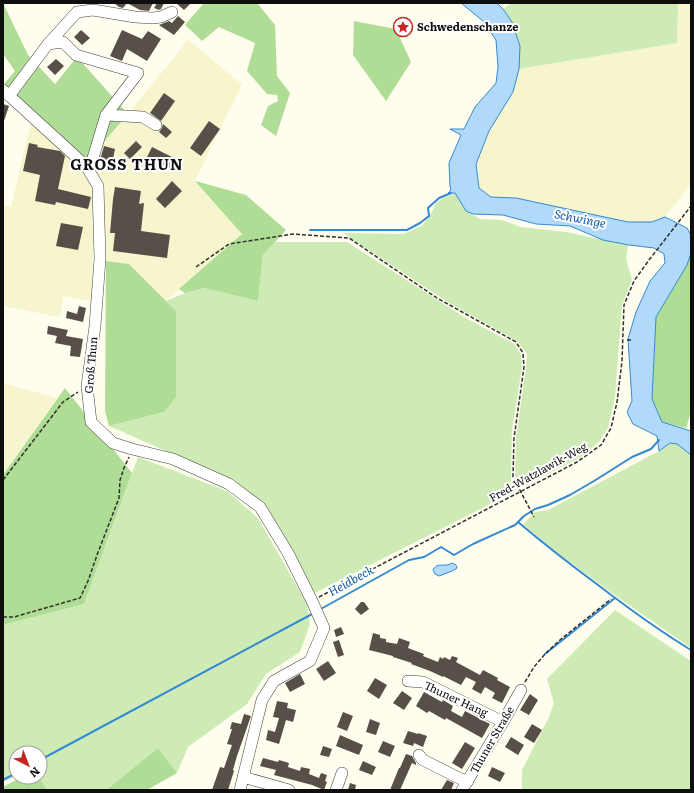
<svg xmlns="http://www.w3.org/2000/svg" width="694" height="793" viewBox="0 0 694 793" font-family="Literata,serif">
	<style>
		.farmland { fill: #f6f5cd }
		.green { fill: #ceebb6 }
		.forest { fill: #b0dd95 }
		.water { fill: #b1d9f9; stroke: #3589d3 }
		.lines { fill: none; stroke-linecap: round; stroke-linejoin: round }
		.stream { stroke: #3589d3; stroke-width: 2 }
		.building { fill: #575049 }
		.minor-casing { stroke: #414141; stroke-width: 12 }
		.path { stroke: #303030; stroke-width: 1.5; stroke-dasharray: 4 2; stroke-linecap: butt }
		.minor { stroke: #fff; stroke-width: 11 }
		.labels { text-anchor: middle; stroke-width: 4; stroke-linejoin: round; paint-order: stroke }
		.poi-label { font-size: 11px; font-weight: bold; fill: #0e0e0e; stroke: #fff; text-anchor: start }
		.street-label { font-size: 11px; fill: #0e0e0e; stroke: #fff }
		.water-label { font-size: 12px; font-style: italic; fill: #115ba5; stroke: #fff }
		.district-label { font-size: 15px; font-weight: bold; letter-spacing: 1px; fill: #0e0e0e; stroke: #fff }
	</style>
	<rect width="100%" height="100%" fill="#fffdee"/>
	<path class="farmland" d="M678,3H691V183L665,217L652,222H628L516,198L491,197L479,188L476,164L489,131L513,92L519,69L677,43Z
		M188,40L242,84L195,181L242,234L166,301L106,261L104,189L88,160L128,114Z
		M31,123L65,152L83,171L94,192L92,301L63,296L60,317L3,306V205L11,207L25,147Z
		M3,383L57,398L3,475Z"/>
	<path class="green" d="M511,3H678L677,43L519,69L520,46L512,22L503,9Z
		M455,193L466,211L480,219L502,220L521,227L566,232L628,245L626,259L632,280L622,305L615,397L608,428L599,442L581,457L522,487L515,476L516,438L526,367L527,354L517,341L449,303L343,233L403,234L422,226L433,210L435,204L443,198Z
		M275,242H347L464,317L514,344L521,355L522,368L512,430L511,478L516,491L313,594L263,505L230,479L109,426L164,412L176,311L166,301L185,293L204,288L258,301L263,255Z
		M670,443L677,444L691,455V648L616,596L552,549L523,524L535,512L548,510L659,451Z
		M138,457L227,491L258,518L307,604L310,624L300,652L266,674L247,704L188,747L177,773L158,748L106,790H47L39,777H40V753H16V777L3,781V625L84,604Z
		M615,610L691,661V790H522V770L549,717L554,703L547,679Z"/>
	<path class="forest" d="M3,3L28,55L55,84L77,57L128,114L88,160L4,84L15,71L3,54Z
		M204,3H257L275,25L277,76L290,93L276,136L261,125L268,106L278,101L277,95L267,94L247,71L255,43L219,27L202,41L185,25Z
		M354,21L396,29L411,62L386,101L353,55Z
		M195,181L246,195L286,230L263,255L258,301L204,288L185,293L179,289L242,234Z
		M691,253V412L686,428L662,422L652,399L656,317L687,265Z
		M106,261L129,264L176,311V397L164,412L109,426L105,411Z
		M65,388L132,473L84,604L3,625V475Z
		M158,748L177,773L147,790H106Z
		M21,777H39L47,790H3V787Z"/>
	<path class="water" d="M461,3H497L503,9L512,22L520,46L519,69L513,92L489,131L476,164L479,188L491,197L516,198L628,222H652L665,217L687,228L691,235V253L687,265L656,317L652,399L662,422L691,431V455L677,444L670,443L659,451L657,436L633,424L627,412L632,401L628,339L636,312L650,281L665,263L664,254L654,248L629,245L603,240L570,226L536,224L503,215L473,214L466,211L455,193H448L451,190L450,186L449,163L461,135L450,129H464L475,107L496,83L498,67L496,40L483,21Z
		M452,563L456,565L457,568L452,571L439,576L435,574L433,570C437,563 439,566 446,565C448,565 450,564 452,563Z"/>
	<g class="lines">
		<path class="stream" d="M310,230H407L420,223L429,216L428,208L439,198L451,193
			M518,522C544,544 571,565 598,585C628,608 658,630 691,650
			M319,610L409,560L424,557L441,547L454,555L473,544L515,525L524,516L535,509L548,505L570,495L594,481L632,457L651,449L659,440
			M545,654L615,598
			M40,760L314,613
			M3,780L16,773"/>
	</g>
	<path class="building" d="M114,3H153L149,11L140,10L127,3L123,8L119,7Z
		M157,3H164L161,9L159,10L154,8Z
		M176,3H191L184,10Z
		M178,16L185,22L174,35L159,25L169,21L172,23Z
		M81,30L90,38L82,45L74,37Z
		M122,30L142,39L148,31L161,39L147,61L127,49L122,61L110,56Z
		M56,59L64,66L55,75L47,67Z
		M164,93L175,101L161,121L150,113Z
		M3,104L9,106L4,121H3Z
		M209,121L220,129L201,156L190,148Z
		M163,124L172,132L166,138L159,132L162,128Z
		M136,141L142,147L130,159L124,153Z
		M29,143L38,145L37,147L60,151L65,156L58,189L91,197L88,209L56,202L55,205L35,201L40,175L23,171Z
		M104,146L115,149L112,163L100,160Z
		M152,147L176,159L171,169L147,157Z
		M172,181L182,191L165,208L156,199Z
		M115,187L141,191L139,204L144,203L141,231L170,235L167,258L113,251L115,233H110L113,199Z
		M61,223L83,227L78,250L56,246Z
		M79,306L86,308L83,322L66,318L67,311L77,314Z
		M48,326L68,330L66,336L83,339L80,357L70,356L71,346L55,343L57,336L47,334Z
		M361,602H364L369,609L361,615L355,609Z
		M341,627L344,634L336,637L334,630Z
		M373,633L380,635V638L386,639V642L397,644L399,638L410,642L408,648L424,654L423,656L438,662L440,657L443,659L444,657L450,660L452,656L458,658L456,662L480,675L483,670L498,678L497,680L510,687L502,703L492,698L495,693L485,687L481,694L472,689L476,682L466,677L461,685L443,676V677L430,671L411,664L412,663L393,657V656L369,650Z
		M339,640L344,655L338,657L333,642Z
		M328,661L336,673L324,681L316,669Z
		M300,674L305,684L290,692L285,683Z
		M375,678L387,685L379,699L367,691Z
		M402,691L412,698L404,710L393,703Z
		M424,692L442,702L443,700L453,706L451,711L462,717L465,711L490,724L482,738L446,718L445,720L429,711L427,713L416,706Z
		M530,694L538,700L529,715L520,710Z
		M277,701L288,703L287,708L296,710L293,722L286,720L279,744L266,740L268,730L275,732L279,718L273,717Z
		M343,712L353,716L347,731L337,727Z
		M244,714L251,716L237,756L233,770L234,771L228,790H212L220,767L224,768L232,745L227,744L232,729H230L232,722L241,724Z
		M370,719L380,723L376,735L366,732Z
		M532,724L542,730L534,743L524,737Z
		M408,731L418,734V733L427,736L423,747L414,743L413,746L403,743Z
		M340,735L363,745L359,755L336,746Z
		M511,737L524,745L518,755L505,747Z
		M383,741L395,746L390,757L378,752Z
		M465,742L475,748L462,769L452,763Z
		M323,746L332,749L329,757L320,755Z
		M406,754L412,756L416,763V765L412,763L400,790H390L399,768H400Z
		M263,758L278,762L279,760L289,763L288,767L300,771L301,767L310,769L309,774L319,778L321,773L327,775L325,781L327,782L324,790L312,785L274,775L276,770L260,766Z
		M363,761L376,767L372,775L359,770Z
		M492,767L505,773L500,782L488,776Z
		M447,780L454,783L451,790H441Z
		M350,783L356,785L355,790H348Z"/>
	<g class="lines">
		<g class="minor-casing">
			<path id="minor" d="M48,44L63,42L76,55L138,73L106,115L89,171
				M3,90L86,166L98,186L100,259L95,326L87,386L91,422L113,443L132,449L173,459L229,484L260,507L288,553L312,601L324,628L310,661L274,681L262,700L240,790
				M9,96L48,44L77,12L93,10L135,17L153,18L161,17L172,12
				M106,115L143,117L156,125
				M408,681L423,682L503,722
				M419,755L423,760L461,779L468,781
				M243,777L289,790
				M336,790L342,773
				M462,790L503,722L521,690"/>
		</g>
		<path class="path" d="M196,267L229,244L293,234L349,238L437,298L516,342L523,353L524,367L514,438L513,477L534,517
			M627,340H633
			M3,480L63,402L78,392
			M319,597L577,462L601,445L611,428L617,402L622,361L624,305L634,281L649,260L691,206
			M3,617H14L80,598L88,581L97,555L119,498L120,480L124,468L129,457
			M525,682L534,667L545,654L560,640L611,599"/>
		<use href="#minor" class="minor"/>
	</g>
	<defs>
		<g id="sight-ring" transform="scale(1)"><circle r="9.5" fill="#fff" stroke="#c42320" stroke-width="1.5"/><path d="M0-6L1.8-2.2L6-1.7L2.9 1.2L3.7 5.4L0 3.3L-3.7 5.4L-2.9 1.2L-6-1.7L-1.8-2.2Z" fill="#c42320"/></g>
	</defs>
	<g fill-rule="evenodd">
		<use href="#sight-ring" x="403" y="27"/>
	</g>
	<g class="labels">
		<g class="poi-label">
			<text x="417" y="31">Schwedenschanze</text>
		</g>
		<g class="street-label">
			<text transform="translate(91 365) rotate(-85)" y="4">Groß Thun</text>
			<text transform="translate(538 472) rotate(-29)" y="4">Fred-Watzlawik-Weg</text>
			<text transform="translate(456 699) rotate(25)" y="4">Thuner Hang</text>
			<text transform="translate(492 740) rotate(-60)" y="4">Thuner Straße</text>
		</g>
		<g class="water-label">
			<text transform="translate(580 219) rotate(11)" y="4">Schwinge</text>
			<text transform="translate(351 581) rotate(-29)" y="4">Heidbeck</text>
		</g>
		<g class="district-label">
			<text x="127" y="170">GROSS THUN</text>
		</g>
	</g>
	<rect width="694" height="793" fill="none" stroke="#0e0e0e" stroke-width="8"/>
	<g transform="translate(28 765) rotate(138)"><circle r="19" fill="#ffffff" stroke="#9f9f9f"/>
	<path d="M0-3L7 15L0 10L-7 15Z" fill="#c42320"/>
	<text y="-6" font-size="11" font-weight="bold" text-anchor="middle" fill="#0e0e0e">N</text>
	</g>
</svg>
